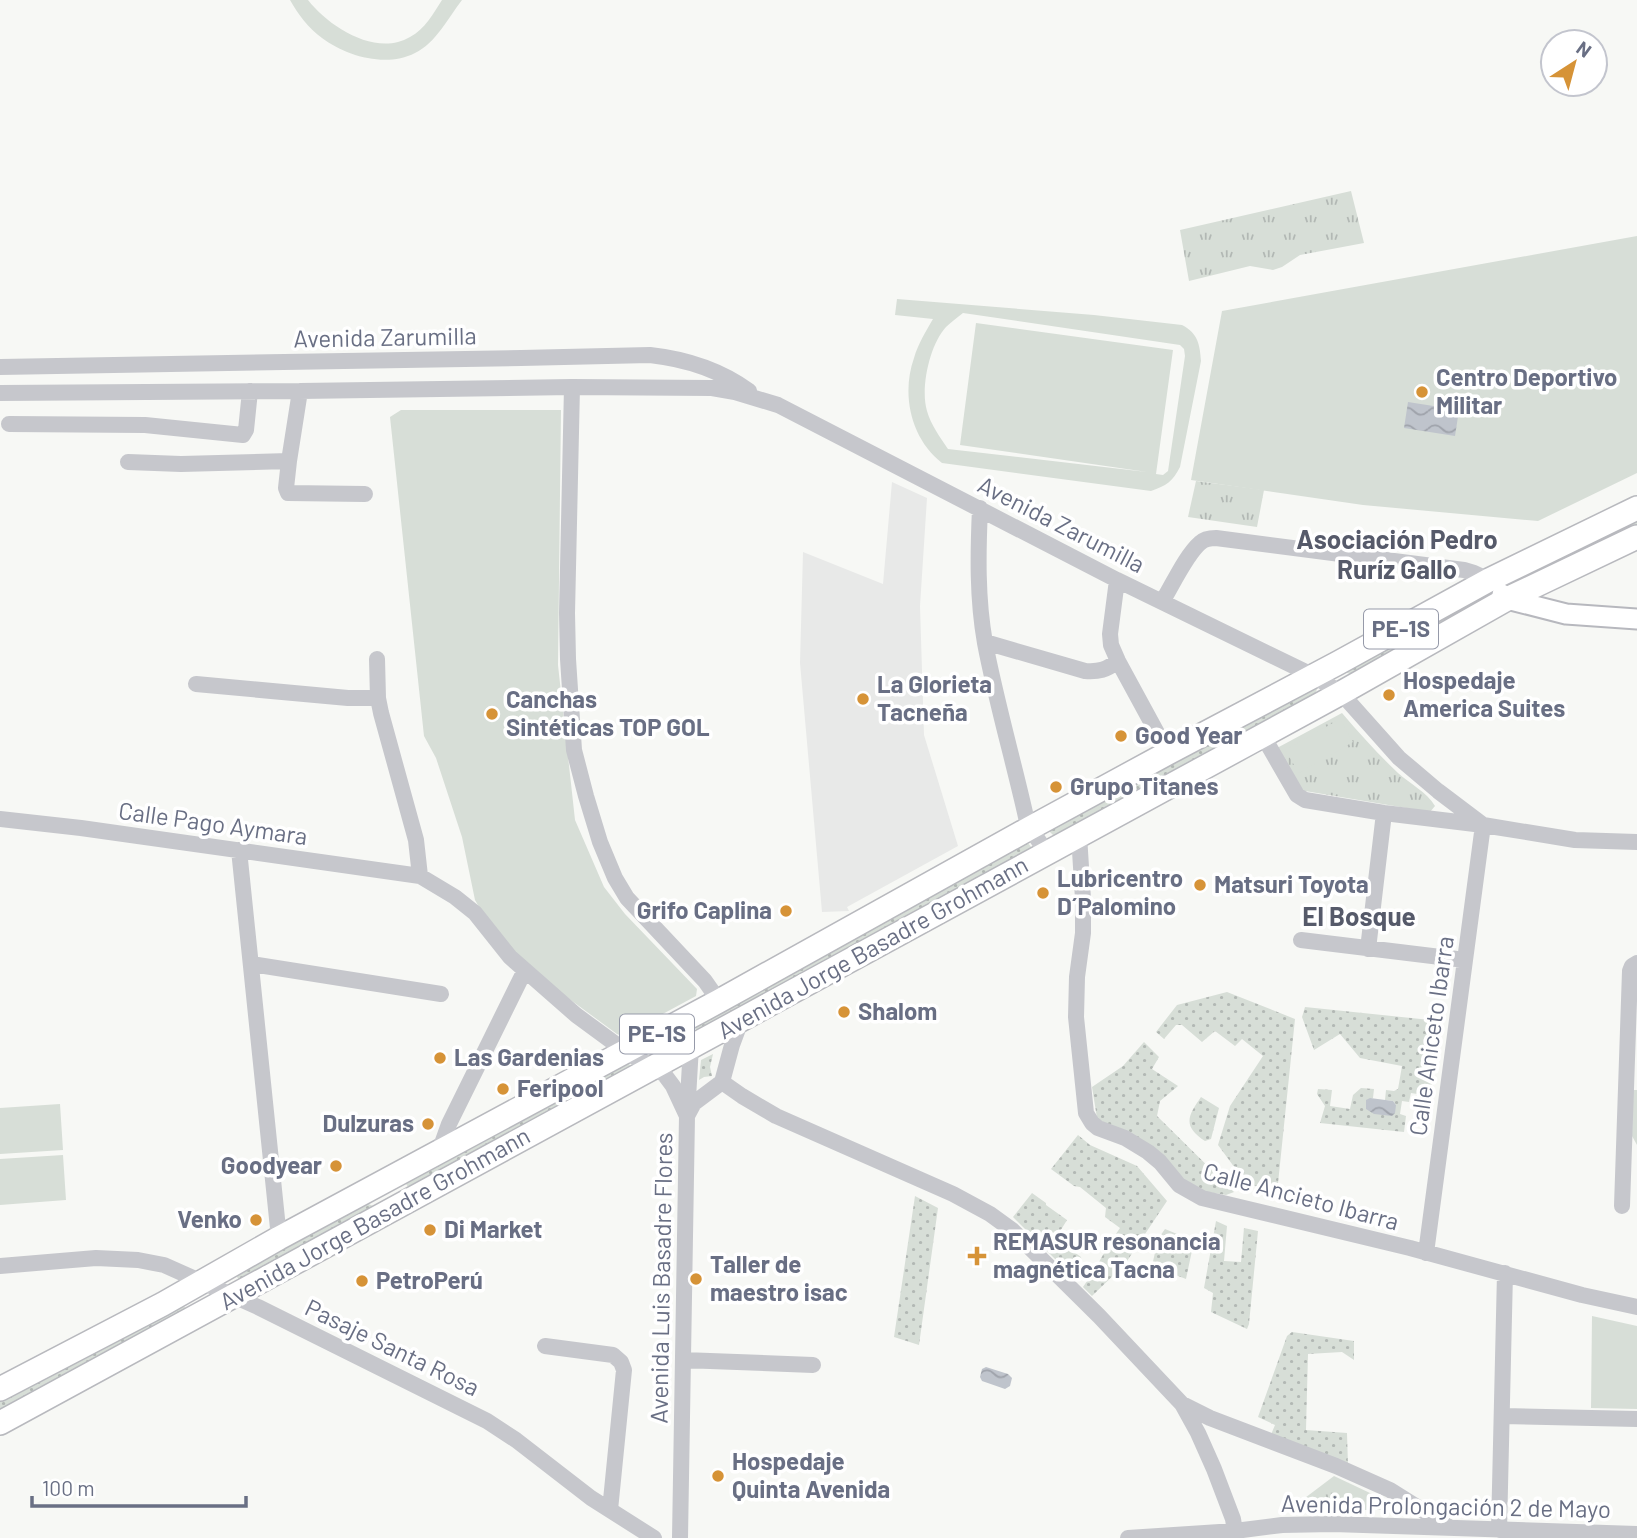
<svg xmlns="http://www.w3.org/2000/svg" width="1637" height="1538" viewBox="0 0 1637 1538" font-family="Barlow,sans-serif">
	<style>
		.built { fill: #e8e9e8 }
		.grass { fill: url(#grass-dots) }
		.park { fill: url(#park-tufts) }
		.pitch { fill: #d7ded7; fill-rule: evenodd }
		.water { fill: url(#water-waves) }
		.lines { fill: none; stroke-linecap: round; stroke-linejoin: round }
		.major-casing { stroke: #b7b8be; stroke-width: 23 }
		.highway-casing { stroke: #b8b9be; stroke-width: 26 }
		.minor { stroke: #c6c7cc; stroke-width: 16 }
		.major { stroke: #fff; stroke-width: 19 }
		.highway { stroke: #fff; stroke-width: 23 }
		.poi-dot { fill: #d69337; stroke: #fff; stroke-width: 2.5 }
		.labels { text-anchor: middle; stroke-width: 7; stroke-linejoin: round; paint-order: stroke }
		.shield { fill: #fff; stroke: #969aa9; stroke-width: 2 }
		.shield-label { font-size: 23px; font-weight: bold; fill: #696f84 }
		.street-label { font-size: 24px; fill: #696f84; stroke: #fff }
		.poi-label { font-size: 24px; font-weight: bold; fill: #696f84; stroke: #fff; text-anchor: start }
		.neighbourhood-label { font-size: 26px; font-weight: bold; fill: #565a6a; stroke: #fff }
	</style>
	<defs>
		<pattern id="grass-dots" width="8" height="8" patternUnits="userSpaceOnUse" patternTransform="scale(1.75)"><rect width="8" height="8" fill="#d7ded7"/><path d="M2 2h.1M6 6h.1" fill="none" stroke="#b2b8b4" stroke-width="1.8" stroke-linecap="round"/></pattern>
		<pattern id="park-tufts" width="24" height="20" patternUnits="userSpaceOnUse" patternTransform="scale(1.75)"><rect width="24" height="20" fill="#d7ded7"/><path d="M3 7l-1-3M5 7V3M7 7l1-3M15 17l-1-3M17 17v-4M19 17l1-3" fill="none" stroke="#b2b8b4"/></pattern>
		<pattern id="water-waves" width="16" height="10" patternUnits="userSpaceOnUse" patternTransform="scale(1.75)"><rect width="16" height="10" fill="#bfc4cc"/><path d="M0 5q4-4 8 0t8 0" fill="none" stroke="#9fa3ab"/></pattern>
	</defs>
	<rect width="100%" height="100%" fill="#f7f8f5"/>
	<path class="built" d="M892,482L927,498L920,606L924,735L958,846L847,907L849,911L822,912L800,663L803,552L883,584Z"/>
	<path class="grass" d="M1637,518V531L1514,586V578Z
		M1478,596L1487,597L1486,606L1357,676L1344,672Z
		M1318,687L1310,705L1054,836L1049,831L1052,824L1305,689Z
		M1028,843L1032,848L698,1032L694,1026L1023,845Z
		M1227,992L1295,1019L1277,1193L1246,1183L1218,1145L1230,1106L1263,1056L1242,1039L1235,1046L1215,1031L1202,1042L1182,1025H1176L1164,1039L1156,1032L1177,1005Z
		M1305,1007L1440,1021L1430,1096L1411,1093L1409,1102L1402,1101L1400,1114L1406,1116L1404,1132L1320,1123L1325,1106L1317,1094L1318,1089L1332,1090L1330,1106L1350,1109L1353,1095L1361,1088L1374,1089L1373,1098H1370L1396,1105L1393,1101L1385,1100L1386,1090L1394,1091L1398,1089L1402,1066L1360,1058L1340,1034L1314,1050L1302,1017Z
		M1144,1042L1159,1057L1152,1069L1178,1086L1160,1101L1157,1116L1234,1192L1226,1195L1189,1189L1109,1126L1097,1118L1092,1087L1123,1066Z
		M713,1054L710,1067L712,1076L704,1077L699,1080L701,1060Z
		M625,1061L630,1065L629,1072L409,1188L406,1184L408,1178Z
		M1201,1097L1219,1108L1211,1139L1205,1141C1183,1126 1187,1117 1201,1097Z
		M1078,1135L1090,1145L1137,1166L1167,1201L1125,1264L1092,1296L1083,1287C1097,1268 1106,1247 1120,1228L1105,1217L1106,1208L1080,1187L1074,1186L1051,1169Z
		M1032,1193L1046,1203V1205L1067,1220L1059,1233L1076,1244L1074,1252L1081,1257L1083,1271L1075,1279L1013,1217Z
		M915,1196L938,1208L919,1345L894,1337Z
		M366,1203L373,1206L372,1213L240,1281L237,1277L238,1272Z
		M1216,1221L1227,1226L1224,1261L1241,1262L1244,1228L1258,1231L1249,1324L1247,1329L1211,1312L1213,1293L1204,1288Z
		M1165,1229L1194,1241L1186,1279L1152,1266L1158,1239Z
		M176,1304L185,1307L184,1315L0,1413V1399Z
		M1292,1332L1354,1341V1360L1342,1352L1308,1354L1306,1430L1347,1433L1348,1466L1270,1437L1275,1425L1258,1417L1287,1336Z"/>
	<path class="park" d="M1351,191L1364,243L1300,255L1282,267L1273,270L1250,266L1189,281L1180,230Z
		M1196,481L1264,490L1257,527L1188,517Z
		M1342,713C1360,734 1378,754 1398,773C1410,784 1427,792 1435,806L1430,812L1305,791L1298,787L1277,748Z
		M1633,1090H1637V1145L1632,1136Z
		M1334,1476L1406,1510H1289Z"/>
	<path class="pitch" d="M290,0H308C329,27 376,57 410,37C425,29 433,14 442,0H462C448,18 436,43 415,53C386,68 346,56 322,38C308,28 298,14 290,0Z
		M1637,236V473L1538,521L1363,505L1191,480L1222,311Z
		M897,299L1094,315L1182,325C1198,333 1200,345 1201,361L1180,467C1173,481 1166,486 1151,491L942,463C911,439 901,395 914,358C918,344 926,331 933,319L895,315ZM963,313L1180,345L1184,349L1185,356L1168,471L1163,475L1156,474L1173,350L976,323L960,445L1147,472L948,449C940,437 931,425 927,411C920,388 930,344 946,327C951,322 957,318 963,313Z
		M401,410H561L558,665L575,820L604,887L625,914L697,989L696,996L622,1036L617,1034L534,973L490,926L475,900L462,837L436,758L424,736L390,417Z
		M1340,719L1353,742L1299,773L1285,750Z
		M60,1104L63,1150L0,1154V1108Z
		M63,1155L66,1200L0,1205V1159Z
		M1592,1316L1637,1326V1409L1591,1408Z"/>
	<path class="water" d="M1408,402L1459,410L1455,436L1404,428Z
		M1370,1098L1393,1101L1396,1105L1395,1113L1392,1116L1374,1114L1366,1109V1100Z
		M986,1367L1008,1374L1012,1378L1010,1386L1005,1389L982,1381L980,1377L982,1369Z"/>
	<g class="lines">
		<g class="major-casing">
			<path id="major" d="M1502,594L1507,599L1566,614L1637,619"/>
		</g>
		<g class="highway-casing">
			<path id="highway" d="M0,1389L163,1304L279,1238L719,1001L1030,828L1168,753L1338,663L1489,580L1637,508
				M0,1423L1341,693L1507,599L1637,537"/>
		</g>
		<path class="minor" d="M0,367L521,358L650,355C686,359 720,370 749,391
			M572,387L567,613L568,659L574,750L586,796L600,842L615,878L627,898L705,981L719,1001
			M0,393L300,391L572,387L712,388L735,392L778,405L1117,580L1314,676L1341,693L1399,758L1438,791L1483,825
			M9,424L145,425L243,435L246,430L250,391
			M289,461L300,391
			M128,462L181,464L289,461L286,488L288,493L365,494
			M980,508C978,553 977,598 985,643C996,701 1013,759 1026,817L1030,828L1047,853
			M1117,580L1110,634L1111,645L1118,661L1168,753
			M1162,602C1172,586 1186,555 1200,543C1204,539 1210,538 1216,538L1464,570L1474,573L1489,580
			M985,642L1085,671C1099,672 1106,670 1118,661
			M377,659L378,698L381,713L416,840L420,876
			M196,684L348,698H378
			M1263,736L1297,795L1305,800L1384,813L1483,825L1575,840L1637,842
			M0,819L81,828L420,876L455,897L475,913L510,957L576,1015L625,1051L664,1074L673,1086L687,1116
			M1079,835L1083,899V933L1077,977L1076,1017L1086,1113L1092,1123L1098,1128L1125,1138L1148,1152L1160,1162L1179,1185L1202,1198L1410,1248L1582,1295L1637,1307
			M239,850L279,1238
			M1301,940L1465,960
			M1368,949L1384,813
			M251,964L441,994
			M676,1024L691,1046L687,1116L680,1538
			M722,1082L742,1096L776,1116L953,1194L990,1214L1012,1230L1099,1316L1182,1404L1198,1433L1214,1469L1233,1519L1235,1531
			M687,1116L694,1103L722,1082L732,1045L742,1018
			M439,1152L449,1124L525,970
			M1622,1206L1630,971L1632,966L1637,963
			M1426,1253L1483,825
			M0,1266L96,1258L138,1260L164,1265L258,1307L487,1421L516,1440L591,1498L654,1538
			M545,1346L613,1355L621,1362L624,1370L610,1510
			M683,1360L813,1365
			M1182,1404L1210,1418L1336,1466L1390,1490L1449,1527
			M1502,1416L1637,1419
			M1499,1530L1505,1273
			M1128,1538L1235,1531L1282,1525L1333,1524L1637,1534"/>
		<use href="#major" class="major"/>
		<use href="#highway" class="highway"/>
	</g>
	<g class="poi-dot">
		<circle cx="1422" cy="392" r="7"/>
		<circle cx="1389" cy="695" r="7"/>
		<circle cx="863" cy="699" r="7"/>
		<circle cx="492" cy="714" r="7"/>
		<circle cx="1121" cy="736" r="7"/>
		<circle cx="1056" cy="787" r="7"/>
		<circle cx="1200" cy="885" r="7"/>
		<circle cx="1043" cy="893" r="7"/>
		<circle cx="786" cy="911" r="7"/>
		<circle cx="844" cy="1012" r="7"/>
		<circle cx="440" cy="1058" r="7"/>
		<circle cx="503" cy="1089" r="7"/>
		<circle cx="428" cy="1124" r="7"/>
		<circle cx="336" cy="1166" r="7"/>
		<circle cx="256" cy="1220" r="7"/>
		<circle cx="430" cy="1230" r="7"/>
		<path d="M973.5 1245.5h7v7h7v7h-7v7h-7v-7h-7v-7h7z"/>
		<circle cx="696" cy="1279" r="7"/>
		<circle cx="362" cy="1281" r="7"/>
		<circle cx="718" cy="1476" r="7"/>
	</g>
	<g class="labels">
		<g class="shield">
			<rect x="1364" y="609.5" width="74" height="39" rx="5"/>
			<rect x="620" y="1014.5" width="74" height="39" rx="5"/>
		</g>
		<g class="shield-label">
			<text x="1401" y="637">PE-1S</text>
			<text x="657" y="1042">PE-1S</text>
		</g>
		<g class="street-label">
			<text transform="translate(385 338) rotate(-1)" y="8">Avenida Zarumilla</text>
			<text transform="translate(1061 525) rotate(27)" y="8">Avenida Zarumilla</text>
			<text transform="translate(213 824) rotate(8)" y="8">Calle Pago Aymara</text>
			<text transform="translate(873 948) rotate(-29)" y="8">Avenida Jorge Basadre Grohmann</text>
			<text transform="translate(1432 1036) rotate(-82)" y="8">Calle Aniceto Ibarra</text>
			<text transform="translate(1301 1197) rotate(15)" y="8">Calle Ancieto Ibarra</text>
			<text transform="translate(375 1219) rotate(-29)" y="8">Avenida Jorge Basadre Grohmann</text>
			<text transform="translate(662 1278) rotate(-89)" y="8">Avenida Luis Basadre Flores</text>
			<text transform="translate(392 1348) rotate(26)" y="8">Pasaje Santa Rosa</text>
			<text transform="translate(1446 1507) rotate(1)" y="8">Avenida Prolongación 2 de Mayo</text>
		</g>
		<g class="poi-label">
			<text x="1436" y="386">Centro Deportivo<tspan x="1436" dy="28">Militar</tspan></text>
			<text x="1403" y="689">Hospedaje<tspan x="1403" dy="28">America Suites</tspan></text>
			<text x="877" y="693">La Glorieta<tspan x="877" dy="28">Tacneña</tspan></text>
			<text x="506" y="708">Canchas<tspan x="506" dy="28">Sintéticas TOP GOL</tspan></text>
			<text x="1135" y="744">Good Year</text>
			<text x="1070" y="795">Grupo Titanes</text>
			<text x="1057" y="887">Lubricentro<tspan x="1057" dy="28">D´Palomino</tspan></text>
			<text x="1214" y="893">Matsuri Toyota</text>
			<text x="772" y="919" text-anchor="end">Grifo Caplina</text>
			<text x="858" y="1020">Shalom</text>
			<text x="454" y="1066">Las Gardenias</text>
			<text x="517" y="1097">Feripool</text>
			<text x="414" y="1132" text-anchor="end">Dulzuras</text>
			<text x="322" y="1174" text-anchor="end">Goodyear</text>
			<text x="242" y="1228" text-anchor="end">Venko</text>
			<text x="444" y="1238">Di Market</text>
			<text x="993" y="1250">REMASUR resonancia<tspan x="993" dy="28">magnética Tacna</tspan></text>
			<text x="710" y="1273">Taller de<tspan x="710" dy="28">maestro isac</tspan></text>
			<text x="376" y="1289">PetroPerú</text>
			<text x="732" y="1470">Hospedaje<tspan x="732" dy="28">Quinta Avenida</tspan></text>
		</g>
		<g class="neighbourhood-label">
			<text x="1397" y="549">Asociación Pedro<tspan x="1397" dy="30">Ruríz Gallo</tspan></text>
			<text x="1359" y="926">El Bosque</text>
		</g>
	</g>
	<g transform="translate(1574 63) rotate(36)"><circle r="33" fill="#ffffff" stroke="#c3c5ce" stroke-width="2"/>
	<path d="M0-5L12 26L0 18L-12 26Z" fill="#d69337"/>
	<text y="-10" font-size="19" font-weight="bold" text-anchor="middle" fill="#696f84">N</text>
	</g>
	<path d="M32 1496v10h214v-10" fill="none" stroke="#696f84" stroke-width="3.5"/>
	<text x="42" y="1496" font-size="21" fill="#696f84" stroke="#ffffff" stroke-width="5" paint-order="stroke">100 m</text>
</svg>
